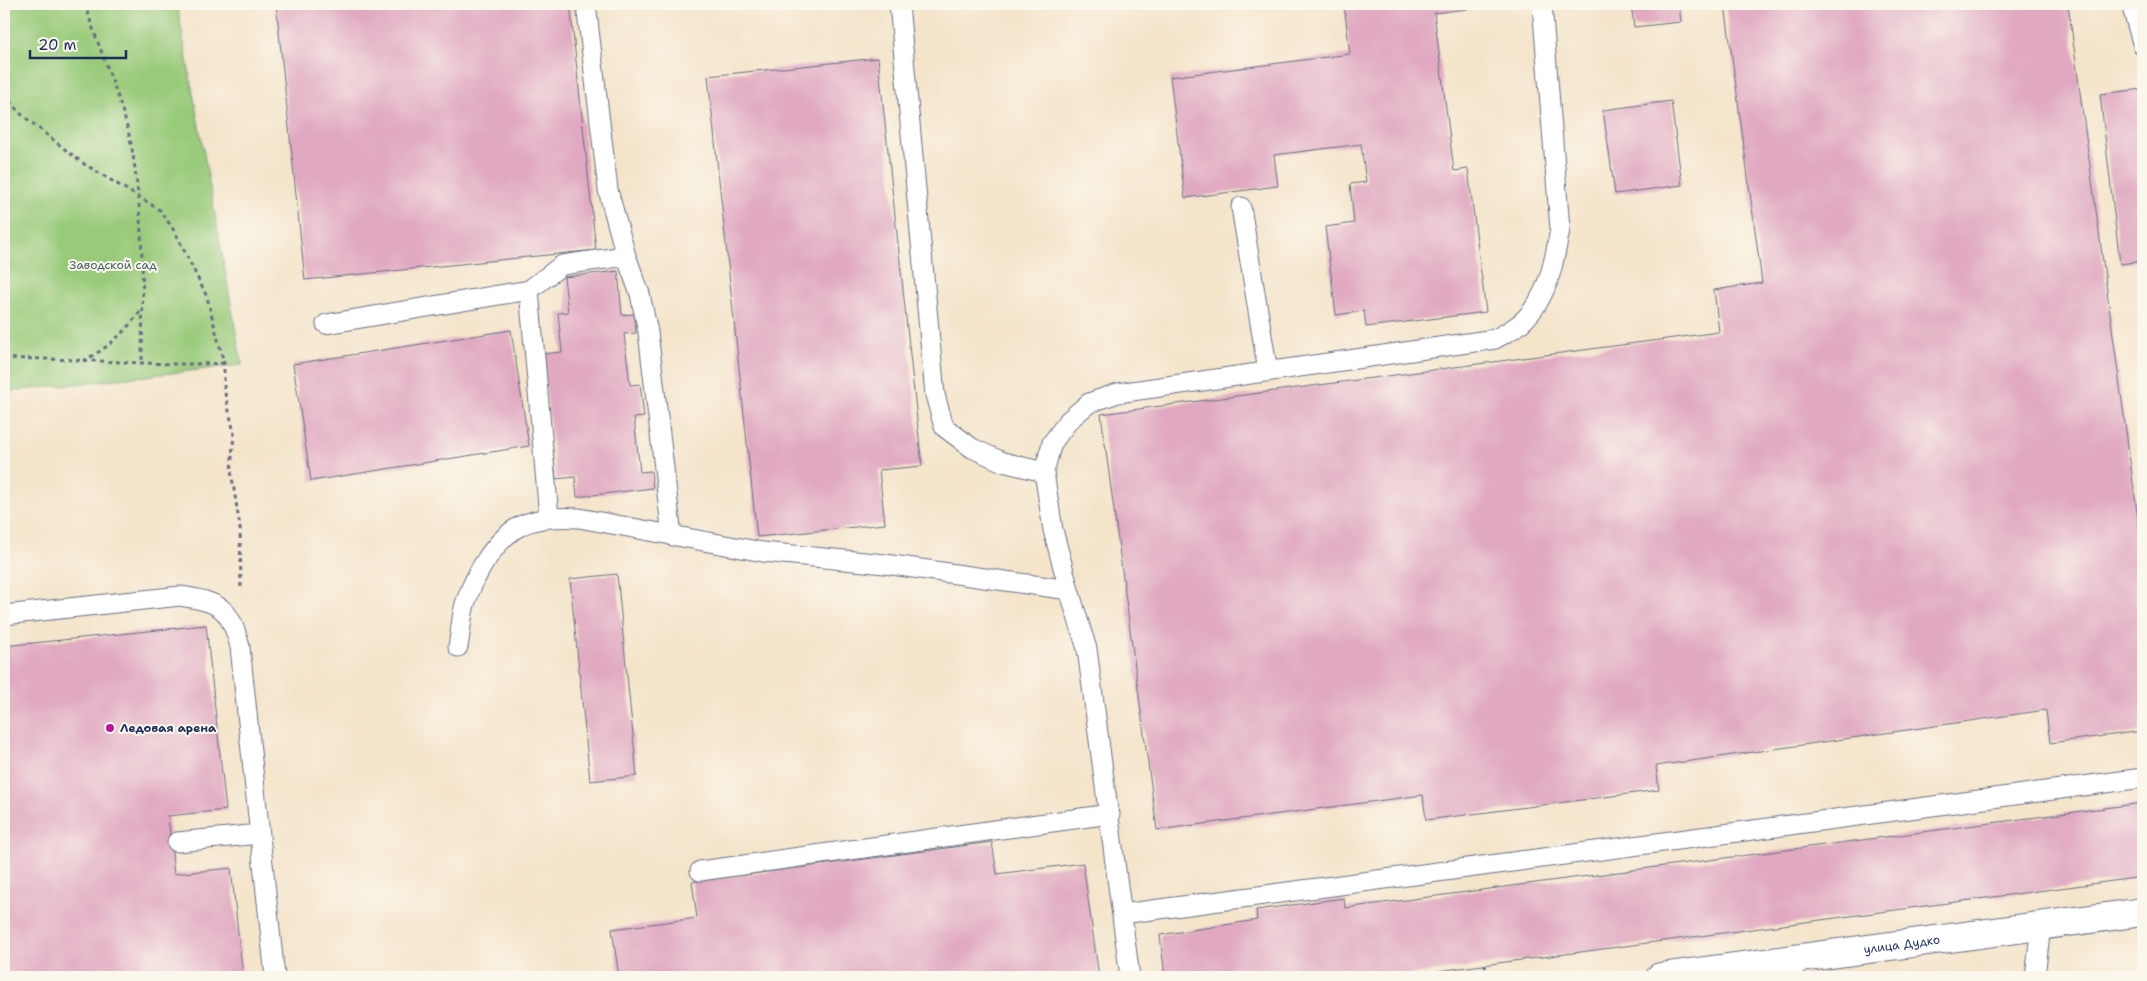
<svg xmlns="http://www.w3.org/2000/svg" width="2147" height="981" viewBox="0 0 2147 981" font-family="'Shantell Sans',sans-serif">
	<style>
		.green { fill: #98ca79; stroke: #5a7c6c }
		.building { fill: #e0a9c1 }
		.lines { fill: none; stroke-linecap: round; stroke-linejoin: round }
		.lane-casing { stroke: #676e84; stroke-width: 21 }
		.street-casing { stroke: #676e84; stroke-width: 30 }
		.path { stroke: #676e84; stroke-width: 3; stroke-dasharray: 4 4; stroke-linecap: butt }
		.lane { stroke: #fff; stroke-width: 19 }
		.street { stroke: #fff; stroke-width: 28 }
		.poi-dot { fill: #b5179e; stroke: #fbf7ec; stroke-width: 2 }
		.labels { text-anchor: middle; stroke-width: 4; stroke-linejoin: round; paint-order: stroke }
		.park-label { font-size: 12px; fill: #405e66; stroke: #fbf7ec }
		.poi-label { font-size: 12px; font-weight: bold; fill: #1b2f5e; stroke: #fbf7ec; text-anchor: start }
		.street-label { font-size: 12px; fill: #1b2f5e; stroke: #fbf7ec }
	</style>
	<rect width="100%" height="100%" fill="#fbf7ec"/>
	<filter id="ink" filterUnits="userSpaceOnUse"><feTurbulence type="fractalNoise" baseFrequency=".02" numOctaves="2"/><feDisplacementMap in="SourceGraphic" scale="10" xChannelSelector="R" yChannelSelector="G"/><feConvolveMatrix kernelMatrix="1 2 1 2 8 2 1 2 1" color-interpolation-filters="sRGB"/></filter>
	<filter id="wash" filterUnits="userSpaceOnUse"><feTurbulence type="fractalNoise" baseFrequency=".0096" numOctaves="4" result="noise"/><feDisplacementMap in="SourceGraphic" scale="20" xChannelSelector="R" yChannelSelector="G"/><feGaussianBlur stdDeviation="1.12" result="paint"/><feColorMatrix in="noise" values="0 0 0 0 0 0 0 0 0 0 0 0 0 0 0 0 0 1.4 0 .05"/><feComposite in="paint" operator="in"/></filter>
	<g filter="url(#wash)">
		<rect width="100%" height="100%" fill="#f4e4ca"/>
		<path class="green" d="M4,4H177L242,365L4,392Z"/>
		<g id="blocks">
			<path class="building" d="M276,4H570L596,250L305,280Z
				M1344,4H1471L1467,9L1434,13L1454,171L1468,169L1486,312L1366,327L1364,311L1336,315L1325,227L1354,223L1350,184L1366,182L1361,144L1274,155L1278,186L1185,198L1170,77L1350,54Z
				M1631,4H1679L1681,22L1634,27Z
				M1725,4H2068L2143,556V731L2050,743L2046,710L1656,766L1659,790L1426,820L1423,795L1157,830L1101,414L1719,332L1714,290L1762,283Z
				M878,58L922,466L879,470L885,524L757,537L708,76Z
				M2143,89V261L2120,264L2100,94Z
				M1671,101L1682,185L1615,194L1603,110Z
				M618,271L622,315L634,314L636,333L624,334L630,385L640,384L644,417L634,418L640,472L651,471L653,488L577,497L575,477L556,479L542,354L562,352L558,313L568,312L564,277Z
				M511,330L529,446L311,481L293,364Z
				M617,574L637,776L590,781L570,579Z
				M206,625L226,810L168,816L174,874L231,868L243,977H4V646Z
				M2143,803V877L1393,977H1165L1160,935L1257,920L1256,910L1344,898L1345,908Z
				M992,842L997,874L1083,863L1099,977H619L612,929L697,918L692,882Z"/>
		</g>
	</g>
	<g filter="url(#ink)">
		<use href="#blocks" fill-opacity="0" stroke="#676e84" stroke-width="1"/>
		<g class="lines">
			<g class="lane-casing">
				<path id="lane" d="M586,4L608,190L626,256L640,294L648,332L672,536
					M899,4L935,395L944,427L972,448L1003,462L1044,472
					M2131,4L2143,46
					M1241,207L1268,372
					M529,290L549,517
					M326,324L529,290L562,265L626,256
					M1069,590L1053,530L1044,472L1052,443L1069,420L1089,403L1118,393L1495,339C1504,334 1514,329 1522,322C1548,298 1554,263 1560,229L1542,4
					M4,615L180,596C220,602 230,607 240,647L275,977
					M458,647C461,632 461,615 466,601C475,575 495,538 522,525C540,517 560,517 579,518L763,552L885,564L1069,590L1087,649L1130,977
					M177,842L260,834
					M700,871L1110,814
					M1122,914L2143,778
					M1791,960L1794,977
					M2035,977L2041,926"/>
			</g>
			<g class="street-casing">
				<g id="street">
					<path id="s1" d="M1660,977L2143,912"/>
				</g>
			</g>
			<path class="path" d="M85,4C99,52 123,99 132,149C144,220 143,291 142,362
				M4,95L21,114L81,162L160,210L175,232L207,297L224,363V389L234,433L231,471L240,527L241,591
				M4,359C77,357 151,367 224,363
				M83,361C110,347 124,333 143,308
				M1485,964L1486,971"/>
			<use href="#lane" class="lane"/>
			<use href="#street" class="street"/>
		</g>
	</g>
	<circle class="poi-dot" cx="110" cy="728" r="5"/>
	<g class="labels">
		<g class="park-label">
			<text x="113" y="269">Заводской сад</text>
		</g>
		<g class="poi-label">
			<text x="120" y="732">Ледовая арена</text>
		</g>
		<g class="street-label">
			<text dy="4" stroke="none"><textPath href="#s1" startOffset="244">улица Дудко</textPath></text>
		</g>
	</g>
	<rect width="2147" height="981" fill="none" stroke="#fbf7ec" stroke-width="20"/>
	<path d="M30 50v8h96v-8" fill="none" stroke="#1b2f5e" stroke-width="2.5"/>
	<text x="38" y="50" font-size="15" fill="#1b2f5e" stroke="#fbf7ec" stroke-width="4" paint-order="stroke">20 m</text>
</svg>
